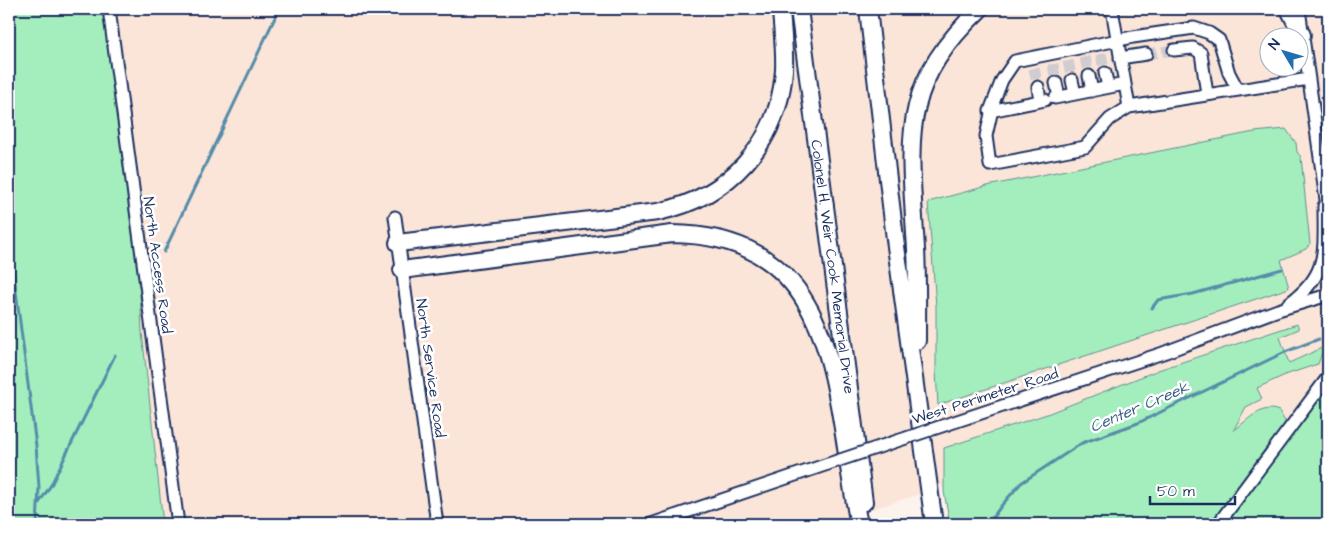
<svg xmlns="http://www.w3.org/2000/svg" width="1337" height="533" viewBox="0 0 1337 533" font-family="'Architects Daughter',sans-serif">
	<style>
		.built { fill: #fbe5d8; fill-rule: evenodd }
		.green { fill: #a4eebd; stroke: #608e8e }
		.lines { fill: none; stroke-linecap: round; stroke-linejoin: round }
		.stream { stroke: #568caa; stroke-width: 3 }
		.minor-tunnel { stroke: #d0ccd0; stroke-width: 11; stroke-dasharray: 11 5.5; stroke-linecap: butt }
		.minor-casing { stroke: #1b2f5e; stroke-width: 15 }
		.highway-casing { stroke: #1b2f5e; stroke-width: 20 }
		.minor { stroke: #fff; stroke-width: 11 }
		.highway { stroke: #fff; stroke-width: 16 }
		.minor-bridge-casing { stroke: #1b2f5e; stroke-width: 15; stroke-linecap: butt }
		.minor-bridge { stroke: #fff; stroke-width: 11 }
		.labels { text-anchor: middle; stroke-width: 5; stroke-linejoin: round; paint-order: stroke }
		.street-label { font-size: 15px; fill: #1b2f5e; stroke: #fff }
		.water-label { font-size: 16px; font-style: italic; fill: #385e84; stroke: #fff }
	</style>
	<rect width="100%" height="100%" fill="#fdf3ed"/>
	<filter id="ink" filterUnits="userSpaceOnUse"><feTurbulence type="fractalNoise" baseFrequency=".02" numOctaves="2"/><feDisplacementMap in="SourceGraphic" scale="10" xChannelSelector="R" yChannelSelector="G"/><feConvolveMatrix kernelMatrix="1 2 1 2 8 2 1 2 1" color-interpolation-filters="sRGB"/></filter>
	<g filter="url(#ink)">
		<path class="built" d="M9,9H1328V524H1019L1011,466L824,524H9ZM1270,38H1300V68H1270Z"/>
		<path class="green" d="M9,9H103L140,291L142,332L163,524H9Z
			M1286,129L1296,143L1297,152L1301,157L1310,244L1306,249L1281,260L1289,288L938,405L936,372V306L928,202L987,186L1254,132Z
			M1297,324L1299,329L1280,337L1289,363L1324,347L1318,364L1285,375L1257,388L1262,399L1246,407L1233,431C1246,422 1261,403 1279,411L1286,423L1211,524H950L944,492V448L1047,414L1161,369Z
			M1328,384V524H1226L1230,519Z"/>
		<g class="lines">
			<path class="stream" d="M9,237L36,446L39,487L37,524
				M164,252L279,9
				M1152,308L1158,300L1193,294L1282,269
				M39,503L51,485L115,355
				M988,524L1001,506L1021,483L1082,443L1138,423L1285,352L1319,339"/>
			<path class="minor-tunnel" d="M1101,54L1105,73
				M1146,54L1174,50
				M1085,57L1089,76
				M1068,61L1072,80
				M1053,64L1056,83
				M1034,68L1038,87"/>
			<g class="minor-casing">
				<path id="minor" d="M109,9L178,524
					M1112,9L1129,107L1309,79
					M1299,9L1328,214
					M1174,50L1193,48L1201,53L1207,94
					M1120,58L1146,54
					M1105,73L1108,87
					M1089,76L1092,91
					M1072,80L1075,94
					M1056,83L1059,97
					M1038,87L1040,101
					M1055,98L1125,84
					M993,105L986,136L990,165L1085,147L1110,119L1129,107
					M990,111L1002,80L1015,61L1133,37L1194,28L1209,33L1219,40L1229,73L1238,90
					M990,111L1045,100
					M395,217L437,524
					M1288,304C1329,275 1324,252 1324,206
					M948,424L1163,353L1278,310L1328,295
					M651,524L828,464
					M1218,524L1328,377"/>
			</g>
			<g class="highway-casing">
				<g id="highway">
					<path id="s1" d="M799,9L864,502"/>
					<path d="M868,9L895,239L934,524"/>
					<path d="M1289,9L1302,35"/>
					<path d="M398,243L658,212C729,197 779,143 784,70C785,50 782,29 781,9"/>
					<path d="M402,270L672,234C845,236 832,399 859,524"/>
					<path d="M917,341C917,305 918,270 915,234C909,133 901,84 980,9"/>
				</g>
			</g>
			<use href="#minor" class="minor"/>
			<use href="#highway" class="highway"/>
			<g class="minor-bridge-casing">
				<path id="minor-bridge" d="M828,464L948,424"/>
			</g>
			<use href="#minor-bridge" class="minor-bridge"/>
		</g>
	</g>
	<g class="labels">
		<g class="street-label">
			<text transform="translate(158 265) rotate(82)" y="5">North Access Road</text>
			<text dy="5" stroke="none"><textPath href="#s1" startOffset="260">Colonel H. Weir Cook Memorial Drive</textPath></text>
			<text transform="translate(431 368) rotate(82)" y="5">North Service Road</text>
			<text transform="translate(985 396) rotate(-18)" y="5">West Perimeter Road</text>
		</g>
		<g class="water-label">
			<text transform="translate(1139 406) rotate(-23)" y="6">Center Creek</text>
		</g>
	</g>
	<rect width="1337" height="533" fill="none" stroke="#fff" stroke-width="30"/>
	<rect x="15" y="15" width="1307" height="503" fill="none" stroke="#1b2f5e" stroke-width="2" filter="url(#ink)"/>
	<g transform="translate(1284 52) rotate(308)"><circle r="24" fill="#ffffff" stroke="#a4acbf"/>
	<path d="M0-4L9 19L0 12L-9 19Z" fill="#1f6fb2"/>
	<text y="-8" font-size="14" font-weight="bold" text-anchor="middle" fill="#1b2f5e">N</text>
	</g>
	<path d="M1150 496v8h85v-8" fill="none" stroke="#1b2f5e" stroke-width="2.5"/>
	<text x="1157" y="496" font-size="15" fill="#1b2f5e" stroke="#ffffff" stroke-width="4" paint-order="stroke">50 m</text>
</svg>
